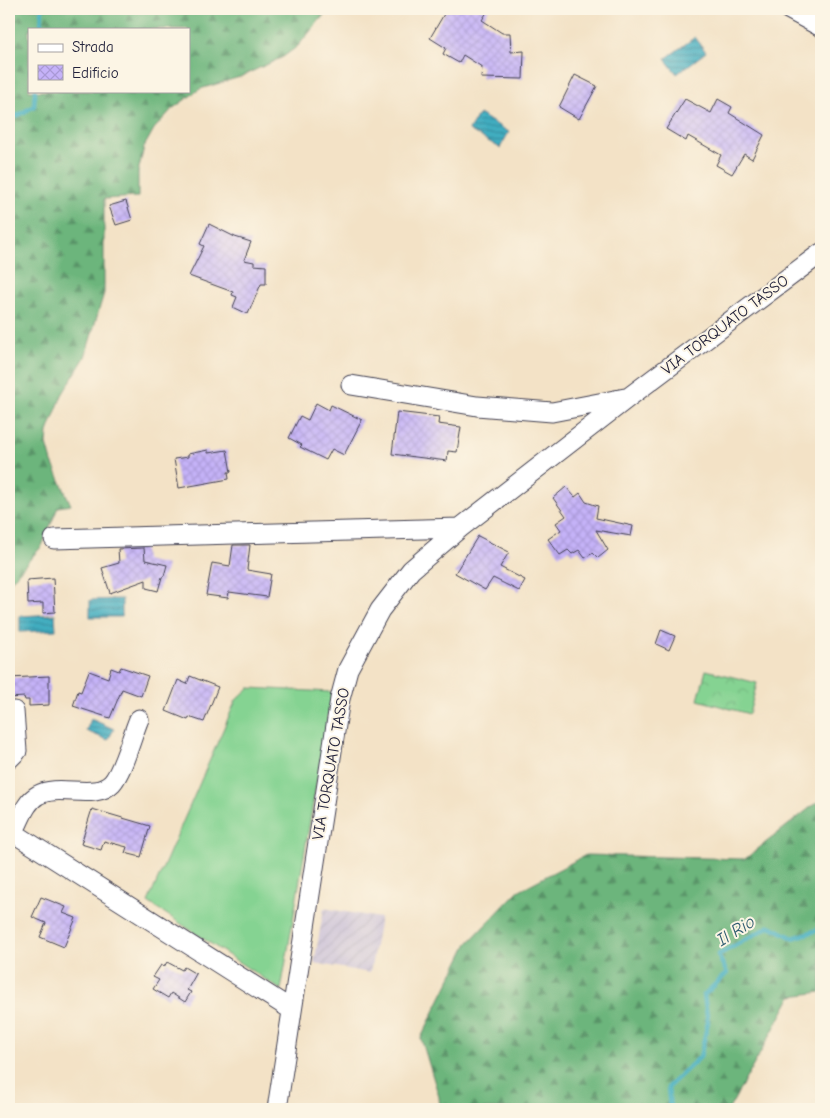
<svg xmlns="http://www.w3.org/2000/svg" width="830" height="1118" viewBox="0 0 830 1118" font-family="'Comic Neue',sans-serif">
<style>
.industrial{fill:url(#industrial-furrows)}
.grass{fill:#85d392;stroke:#547a66}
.forest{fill:url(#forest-firs);stroke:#476c5c;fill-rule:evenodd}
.park{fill:url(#park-crowns);stroke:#547a66}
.water{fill:url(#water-rules);stroke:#32687e}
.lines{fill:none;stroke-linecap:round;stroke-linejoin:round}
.stream{stroke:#41adc0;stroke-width:4.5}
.building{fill:url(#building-cross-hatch)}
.minor-casing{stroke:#413f50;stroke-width:21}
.minor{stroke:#fff;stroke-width:19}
.labels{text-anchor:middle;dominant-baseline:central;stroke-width:4;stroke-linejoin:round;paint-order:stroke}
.street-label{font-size:16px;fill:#22223b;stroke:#fcf5e5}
.water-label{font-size:18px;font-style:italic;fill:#2e5a70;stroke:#fcf5e5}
</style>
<defs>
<pattern id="industrial-furrows" width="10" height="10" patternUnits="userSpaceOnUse" patternTransform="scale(1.25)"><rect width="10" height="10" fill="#c9bfd7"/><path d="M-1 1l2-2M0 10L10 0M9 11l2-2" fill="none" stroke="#aca4b9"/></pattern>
<pattern id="forest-firs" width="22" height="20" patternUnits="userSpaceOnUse" patternTransform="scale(1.25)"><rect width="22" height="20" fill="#6cb57c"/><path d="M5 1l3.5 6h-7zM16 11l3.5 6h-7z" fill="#589367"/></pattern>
<pattern id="park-crowns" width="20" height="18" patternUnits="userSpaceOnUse" patternTransform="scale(1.25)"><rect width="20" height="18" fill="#85d392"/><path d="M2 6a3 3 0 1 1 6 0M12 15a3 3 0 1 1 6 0" fill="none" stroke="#73b57f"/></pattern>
<pattern id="water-rules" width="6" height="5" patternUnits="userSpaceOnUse" patternTransform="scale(1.25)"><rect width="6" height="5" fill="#41adc0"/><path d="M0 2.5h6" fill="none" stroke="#368c9d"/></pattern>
<pattern id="building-cross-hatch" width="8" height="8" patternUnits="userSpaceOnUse" patternTransform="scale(1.25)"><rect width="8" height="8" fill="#c5b2f8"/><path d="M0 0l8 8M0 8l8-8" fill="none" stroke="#a999d6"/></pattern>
</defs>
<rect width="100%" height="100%" fill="#fcf5e5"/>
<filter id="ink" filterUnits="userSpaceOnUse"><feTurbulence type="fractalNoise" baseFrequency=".02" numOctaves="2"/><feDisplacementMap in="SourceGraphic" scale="10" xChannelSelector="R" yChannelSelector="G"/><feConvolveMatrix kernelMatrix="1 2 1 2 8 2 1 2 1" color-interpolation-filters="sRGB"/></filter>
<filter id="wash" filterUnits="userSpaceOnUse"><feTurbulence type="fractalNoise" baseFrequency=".0096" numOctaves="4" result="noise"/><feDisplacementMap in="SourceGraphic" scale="20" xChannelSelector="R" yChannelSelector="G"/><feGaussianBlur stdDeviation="1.12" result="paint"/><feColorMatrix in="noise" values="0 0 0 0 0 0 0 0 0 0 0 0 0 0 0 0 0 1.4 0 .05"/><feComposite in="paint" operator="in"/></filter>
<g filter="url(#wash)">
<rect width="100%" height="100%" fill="#f3e2c6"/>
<path class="industrial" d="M324 908 380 918 370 973 314 963Z"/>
<path class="grass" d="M249 688 332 692 281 990 148 902 236 700Z"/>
<path class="forest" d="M9 9H329L298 46 283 57 240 77 200 89 172 109 154 129 144 147 138 172V197L104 199V293L85 357 62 395 48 432 47 444 52 462 71 505 58 507 42 546 9 583ZM29 29H189V91H29Z
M821 799V992L792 996 729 1109H440L439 1097 421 1038 468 943 518 891 586 855 745 859Z"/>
<path class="park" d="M706 670 757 683 749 714 698 700Z"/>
<path class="water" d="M695 37 706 52 677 74 665 59Z
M479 114 509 132 500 148 469 130Z
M122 599V617H90V600Z
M55 614 56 630 20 632V616Z
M91 719 114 729 108 740 86 731Z"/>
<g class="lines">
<path class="stream" d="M41 29 42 9
M9 115 17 116 34 106 35 91
M670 1109 668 1087 700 1057 708 1022 704 995 727 973 718 955 770 926 793 938 821 929"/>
</g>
<g id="blocks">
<path class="building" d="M447 9H489L482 20 502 33H510L511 52 524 51 523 79 481 78 482 67 463 55 459 63 443 54 446 48 430 38Z
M575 75 597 86 579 119 559 107Z
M685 99 711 113 718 99 732 107 729 113 764 135 752 159 744 154 732 174 716 165 721 155 688 136 686 141 666 129Z
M126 201 132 220 116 225 109 206Z
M209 224 235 237 251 242 244 260 254 262V265L266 266V284H261L248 314 233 307 237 297 232 295 233 292 189 276 204 246 200 244Z
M316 403 329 410 331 405 362 420 344 455 332 449 326 460 300 447 302 445 289 438 300 416 308 420Z
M397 412 439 417 438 424 461 427 457 452 448 451 447 461 392 454Z
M208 450V453L227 450 231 472H228L229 479 179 488 174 459 188 457V454Z
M566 487 575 497 580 493 586 502 598 506 596 518 633 526 631 536 596 530 608 550 598 558 593 553 585 558 579 550 572 554 568 550 560 555 548 539 561 530 556 523 566 516 553 498Z
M478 536 509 552 500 567 525 580 519 591 493 578 485 590 455 573Z
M233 545H250L247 570 271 574 267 597 229 592 228 598 206 595 212 563 230 566Z
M144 548 145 560 167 565 164 576 162 577 158 591 146 588V580L110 593 102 568 119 563 118 549Z
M53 578 55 612 43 613V603L28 604 27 580Z
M661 630 675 636 669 650 656 644Z
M121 667 148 676 141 696 122 689 110 718 73 706 78 691 81 692 89 671 108 678 111 668 119 671Z
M49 676V705L29 706V700H25L24 697 9 698V678Z
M190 676 218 687 204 722 189 717 188 720 166 711 178 680 187 684Z
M92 809 150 826 141 857 125 853 127 847 104 841 101 850 81 844Z
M41 897 66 907 63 913 76 918 64 947 40 937 46 923 32 917Z
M167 962 182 970 184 967 196 974 187 990 191 992 185 1002 171 993 168 998 153 989 159 980 153 977 161 965 164 967Z"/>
</g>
</g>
<g filter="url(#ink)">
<use href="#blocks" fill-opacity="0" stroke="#413f50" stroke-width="1"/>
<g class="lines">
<g class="minor-casing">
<path id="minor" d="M788 9 821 27
M351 385 477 406 552 412 625 398
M54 539 460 528
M9 759 17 751 14 711
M9 830 292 1010
M13 833C20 821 25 802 38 795 59 783 95 801 112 783 123 771 132 735 139 719
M277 1109 340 699 348 669 380 610 411 570 460 528 629 397 821 253"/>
</g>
<use href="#minor" class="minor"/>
</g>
</g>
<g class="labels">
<g class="street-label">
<text transform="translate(725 325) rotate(-37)">VIA TORQUATO TASSO</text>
<text transform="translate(331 764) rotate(-80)">VIA TORQUATO TASSO</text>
</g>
<g class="water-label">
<text transform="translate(736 931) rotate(-32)">Il Rio</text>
</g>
</g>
<rect width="830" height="1118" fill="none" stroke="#fcf5e5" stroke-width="30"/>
<rect x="28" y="28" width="162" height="65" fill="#fcf5e5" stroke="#a5a1a1"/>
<rect x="38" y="44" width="25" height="8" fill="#ffffff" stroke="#a5a1a1"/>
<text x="72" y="52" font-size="15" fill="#22223b">Strada</text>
<rect x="38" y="65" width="25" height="15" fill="url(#building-cross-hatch)" stroke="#a5a1a1"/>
<text x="72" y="78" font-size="15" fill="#22223b">Edificio</text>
</svg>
